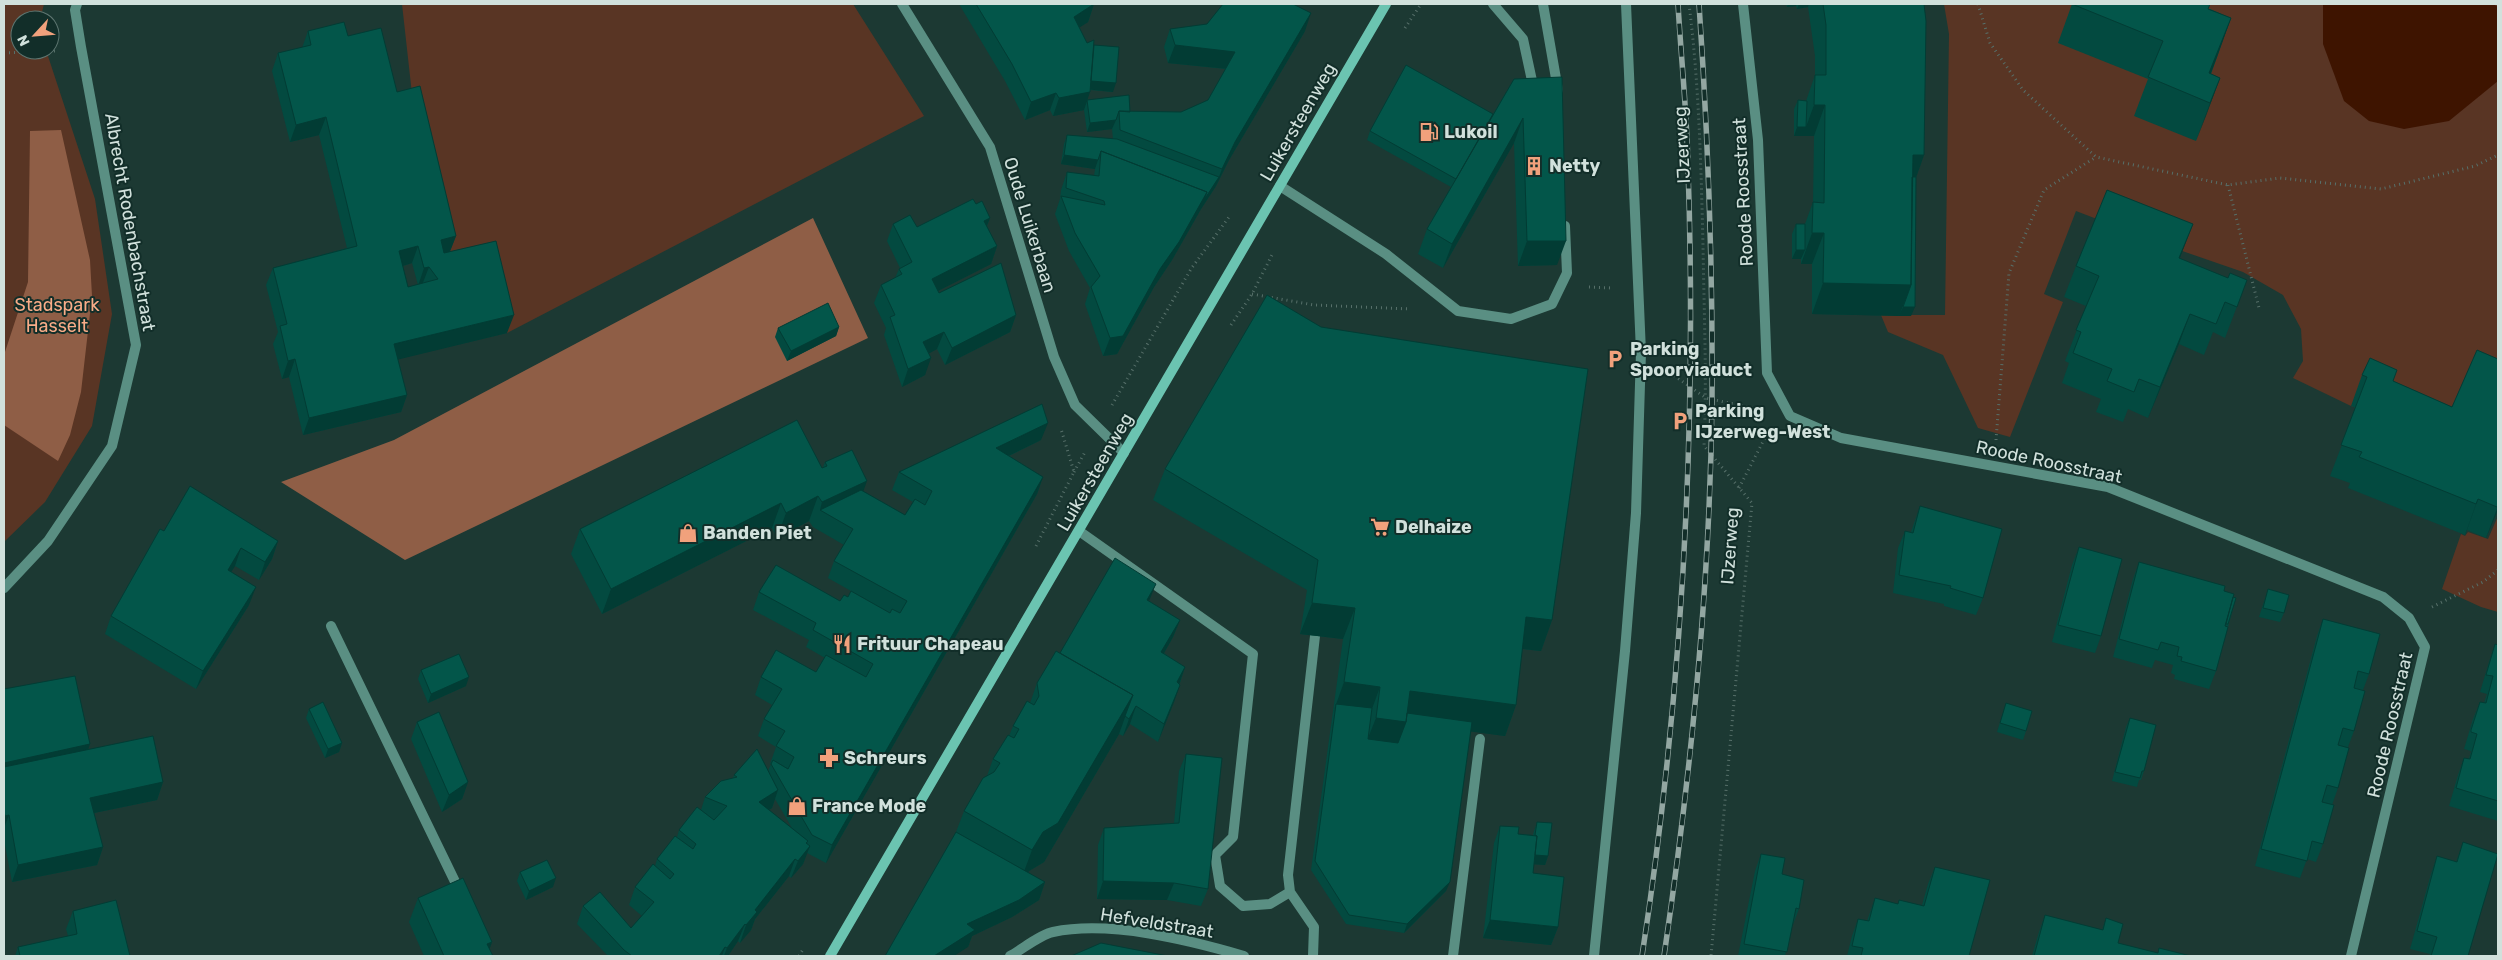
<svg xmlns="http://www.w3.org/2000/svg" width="2502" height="960" viewBox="0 0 2502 960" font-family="Rubik,sans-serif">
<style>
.green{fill:#593524}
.forest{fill:#8f5e46}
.water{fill:#3e1400}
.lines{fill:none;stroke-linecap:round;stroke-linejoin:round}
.path{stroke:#57706a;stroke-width:3;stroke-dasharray:1 4;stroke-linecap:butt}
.service{stroke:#5a8f83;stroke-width:10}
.minor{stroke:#5a8f83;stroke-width:10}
.secondary{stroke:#6bc4b1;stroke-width:10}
.rail-casing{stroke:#93a7a2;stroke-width:5.5}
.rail{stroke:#122e29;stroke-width:4;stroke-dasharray:11;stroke-linecap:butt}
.wall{fill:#034a40;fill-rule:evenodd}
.shaded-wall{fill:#023c34}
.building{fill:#03564a;stroke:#023c34;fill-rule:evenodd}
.labels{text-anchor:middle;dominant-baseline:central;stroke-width:4;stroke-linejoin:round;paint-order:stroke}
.street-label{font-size:18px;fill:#d1e1dc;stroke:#122e29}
.poi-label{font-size:18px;font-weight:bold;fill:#d1e1dc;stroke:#122e29;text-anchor:start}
.park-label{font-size:18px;fill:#f9ac88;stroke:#122e29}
</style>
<rect width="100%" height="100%" fill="#1c3933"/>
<path class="green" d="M4 4H44L40 20H20V50H46L95 199 112 314 92 426 45 502 4 542Z
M402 4H853L924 116 507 333 449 254 413 103Z
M1944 4H2498V395L2440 438 2351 406 2293 378 2303 361 2301 329 2283 295 2243 272 2162 244 2076 211 2044 294 2063 302 2010 437 1978 428 1943 355 1888 332 1881 315H1945L1949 34Z
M2498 516V612L2481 607 2442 589 2461 534 2465 536 2468 532 2488 539Z"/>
<path class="forest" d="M61 130 90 260 92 296 81 392 70 435 58 461 4 425V355L28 282 30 131Z
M813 218 868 338 405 560 281 482 394 440Z"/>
<path class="water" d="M2323 4H2493L2498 7V81L2449 121 2404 129 2369 121 2344 101 2323 44Z"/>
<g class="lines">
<path class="path" d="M1689 4C1699 83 1701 165 1703 245 1704 312 1707 379 1704 446L1752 503 1711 956
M1978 4 1990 43 2023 90 2096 157 2228 185 2280 178 2381 189 2475 166 2498 155
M1405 28 1421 4
M4 53 56 51
M2228 185 2259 308
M1589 287 1612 288
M1252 294 1314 305 1410 309
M1231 325 1252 294 1272 255
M1666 370 1706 398 1757 409
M1112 405 1191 269 1229 217
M1996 440 2009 273 2044 190 2096 157
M1074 472 1085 452
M1739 488 1769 430
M1036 546 1074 472 1061 429
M2432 607 2483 582 2498 570
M799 956 804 948"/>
<path class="service" d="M1493 4 1523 39 1534 90
M1543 4 1558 90
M1280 186 1386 254 1458 311 1511 319 1552 304 1567 273 1565 226
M1079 531 1253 654 1233 837 1215 855 1220 886 1243 906 1270 904 1290 892 1288 875 1315 636
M331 626 461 894
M1290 892 1314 927 1313 956
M1453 956 1480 739"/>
<path class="minor" d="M902 4 990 147 1054 357 1075 405 1124 453
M1743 4 1758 140 1767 373 1790 416 1841 438 2108 487 2383 597 2409 618 2425 647 2351 956
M4 588 48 541 112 446 136 345 81 47 75 10 77 4
M1010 956C1023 949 1039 935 1053 932 1110 920 1189 940 1244 956
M1594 956 1625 651 1636 513 1641 352 1626 4"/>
<path class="secondary" d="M830 956 1386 4"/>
<g class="rail-casing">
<path id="rail" d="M1642 956C1682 696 1697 430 1688 167 1687 112 1681 58 1678 4
M1664 956C1691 773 1710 587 1712 402 1713 269 1708 136 1699 4"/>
</g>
<use href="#rail" class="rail"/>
</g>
<path class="wall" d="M959 4H1094L1088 22 1079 27 1087 43 1094 45 1113 92 1090 90 1087 100 1130 112H1181L1208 100 1226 69 1168 63 1164 47 1170 29 1305 31 1229 160 1216 186 1201 209 1172 260 1154 287 1117 354 1103 356 1085 304 1090 288 1069 251 1055 214 1060 199 1061 190 1067 172 1094 176 1095 169 1061 164 1064 144 1067 135 1113 139 1112 129 1087 132 1084 110 1053 116 1050 110 1025 120 1005 81Z
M1786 4H1924V155L1916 177 1911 316 1812 314V264H1801V259H1792V234L1796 224H1805L1813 202 1814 136H1794V109L1798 100 1806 101 1815 75V56L1808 7 1797 9 1796 6 1787 7Z
M2072 4 2210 9 2231 18 2211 74 2220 78 2196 141 2134 116 2148 79 2058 43Z
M308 31 348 36 397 92 456 236 450 251 507 333 398 359 407 395 401 412 303 435 289 377 282 379 273 344 278 332 266 285 273 268 347 248 319 135 290 142 272 71 278 53 302 48ZM412 263 418 285 408 287 403 266Z
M1514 79 1557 265 1518 266 1514 143 1443 268 1418 254 1427 229 1451 187 1367 140 1370 131 1493 114Z
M976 204 990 218 987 226 997 246 991 264 938 291 939 293 1016 315 1010 332 945 365 937 349 929 353 925 375 902 387 884 335 886 328 874 303 881 285 895 278 899 269 900 268 887 241 893 224 917 227Z
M2180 259 2228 278 2247 280 2225 338 2213 332 2204 355 2179 344 2148 418 2128 409 2123 422 2096 412 2101 399 2062 383 2069 363 2065 361 2086 306 2064 297 2076 266Z
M839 327 836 336 787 361 775 337 778 328Z
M2498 359V510L2486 538 2467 530 2465 535 2348 488 2350 483 2330 476 2356 408 2351 406 2362 375 2393 381 2452 407Z
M1041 440 1009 456 1043 477 1037 494 826 863 807 853 803 864 791 878 789 876 755 919 751 930 740 943 738 941 728 956H608L577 924 583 906 631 928 642 916 629 905 635 887 655 866 657 859 677 837 679 830 701 810 705 797 733 778 734 775 768 771 771 764H770L776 747 758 736 764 719 772 705 755 695 761 677 816 672 825 658 806 647 809 640 753 610 759 592 840 601 848 597 851 591 828 578 834 561 844 545 813 527 809 521 777 538 772 528 602 614 571 554 580 529 822 468 823 467 825 462 863 491 905 515 913 502 892 490 899 472ZM775 799 792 828 769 810 772 808Z
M1165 469 1552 620 1541 651 1522 649 1516 705 1505 736 1470 731 1446 891 1404 933 1346 924 1311 870 1343 639 1300 634 1307 590 1153 500Z
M1920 506 1983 598 1976 615 1944 606V604L1893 593 1898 548 1905 531 1911 532Z
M164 531 278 541 272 559 259 580 235 566 231 572 249 605 196 689 105 634 111 616Z
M2079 547 2101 636 2095 653 2052 642 2072 565Z
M2139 562 2224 591 2233 597 2236 598 2216 671 2209 689 2174 679 2175 675 2171 673 2173 665 2155 660 2152 668 2113 657 2133 579Z
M2268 589 2284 613 2280 622 2259 617Z
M1149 601 1180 620 1173 637 1164 653 1185 667 1174 702 1158 742 1130 724 1123 736 1119 734 1044 862 1029 871 1028 873 1045 882 1039 900 1012 917 972 936 968 947 956 832 964 811 987 776 993 759 1009 736 1013 726 1030 703 1037 683 1060 653Z
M2323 619 2369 674 2363 690 2354 731 2348 747 2338 788 2332 805 2323 844 2316 862 2307 859 2300 878 2255 866 2317 636Z
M2495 644 2498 645V821L2449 806 2458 775 2464 758 2469 759 2471 751 2464 749 2473 719 2480 702 2484 703 2487 694 2480 692 2489 662Z
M421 670 466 686 428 703 418 679Z
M4 689 88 749 163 782 157 800 94 813 103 847 97 865 12 882 4 840Z
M2006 703 2026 731 2023 740 1997 732Z
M309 709 342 743 339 752 325 758 306 718Z
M2130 718 2144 771 2141 780H2139L2137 787 2112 781 2126 727Z
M417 722 468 782 462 799 442 812 411 739Z
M1186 754 1208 889 1201 906 1167 900 1097 899 1098 845 1104 828 1174 823 1179 771Z
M1537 822 1548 856 1545 865 1534 864 1533 873 1558 927 1551 945 1483 938 1494 843 1500 826 1518 834 1533 835 1534 831Z
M2463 842 2468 956H2430V954L2410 949 2431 874 2437 856 2456 862Z
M1761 854 1782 874 1799 909 1792 927 1785 956H1738L1755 871Z
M1935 867 1969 956H1847L1852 936 1858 919 1867 921 1875 898 1898 904 1922 905 1928 884Z
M520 872 553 887 526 900 517 881Z
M418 898 492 942 489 949 493 956H424L409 922Z
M73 911 130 956H15L18 947 68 936 66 929Z
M2045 915 2102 930 2106 918 2118 943 2158 953 2159 948 2191 956H2032L2039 932Z"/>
<path class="shaded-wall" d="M1094 4 1088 22 1068 35 1074 17Z
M1788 4H1797L1796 6 1787 7Z
M1799 4H1809L1808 7 1797 9Z
M1311 13 1305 31 1229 160 1216 186 1201 209 1172 260 1154 287 1117 354 1103 356 1110 338 1160 269 1207 192 1219 177 1222 169 1235 142Z
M2231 18 2217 57 2201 99 2209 73Z
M1175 45 1235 52 1229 69 1168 63Z
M2220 78 2206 116 2196 141 2210 103Z
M1088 80 1116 83 1113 92 1085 89Z
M1090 92 1084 110 1053 116 1059 98Z
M1056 93 1050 110 1025 120 1031 102Z
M1814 105H1825L1814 136H1794L1797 127H1806Z
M326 117 319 135 290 142 296 125Z
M1523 118 1514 143 1443 268 1452 244Z
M1116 120 1112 129 1087 132 1090 123Z
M1064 155 1098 160 1095 169 1061 164Z
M1913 155H1924L1913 186H1905Z
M990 218 983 235 984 221Z
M2193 224 2181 255 2168 289 2179 258Z
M1812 233H1824L1812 264H1801Z
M456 236 449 254 435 258 441 240Z
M1527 241H1566L1557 265 1518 266Z
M418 246 412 263 393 269 399 251Z
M997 246 991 264 926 297 932 279Z
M1796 250H1805L1801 259H1792Z
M429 267 422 285 418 286 424 268Z
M1823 283 1911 285 1899 316 1812 314Z
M1903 307H1915L1911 316H1899Z
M2190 314 2179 344 2148 418 2160 387Z
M514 315 507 333 388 362 394 344Z
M1016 315 1010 332 945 365 952 348Z
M839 327 836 336 787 361 791 351Z
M944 332 937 349 917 360 923 342Z
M931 358 925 375 902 387 908 369Z
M295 359 289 377 282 379 288 361Z
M407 395 401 412 303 435 309 418Z
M1048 423 1041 440 990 465 996 448Z
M1043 477 1037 494 826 863 832 845Z
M867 481 858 506 820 510 822 502Z
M818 496 809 521 777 538 786 513Z
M2478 499 2467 530 2465 535 2476 504Z
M781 503 772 528 602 614 611 589Z
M2498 506V510L2486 538Z
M278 541 272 559 259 580 265 562Z
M241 548 235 566 221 588 228 570Z
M1156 584 1149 601 1147 600Z
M256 587 249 605 196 689 203 671Z
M1312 603 1355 608 1343 639 1300 634Z
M1526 617 1552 620 1541 651 1515 648Z
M1180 620 1173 637 1155 669 1161 652Z
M1185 667 1179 685 1177 682Z
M469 677 466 686 428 703 431 694Z
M1344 682 1380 687 1369 717 1336 704 1333 713Z
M1180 685 1174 702 1158 742 1164 724Z
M1410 691 1516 705 1505 736 1406 723 1395 752 1364 748 1376 718Z
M1133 695 1119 734 1044 862 1029 871 1018 888 1032 850 1043 832Z
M1136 706 1130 724 1123 736 1129 719Z
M342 743 339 752 325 758 328 749Z
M90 744 84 762 4 779V763Z
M163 782 157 800 84 815 90 798Z
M468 782 462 799 442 812 449 795Z
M778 790 772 808 753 819 759 802Z
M9 815 4 828V818L5 816Z
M808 841 803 854 810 846 803 864 791 878 798 861Z
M103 847 97 865 12 882 18 865Z
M1533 855 1548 856 1545 865 1530 864Z
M795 859 789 876 755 919 751 930 740 943 746 925 755 910Z
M556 878 553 887 526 900 529 891Z
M1103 881 1174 883 1167 900 1097 899Z
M1045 882 1039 900 1012 917 972 936 968 947 954 956H934L967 924Z
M1450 882 1446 891 1404 933 1407 924Z
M1490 920 1558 927 1551 945 1483 938Z
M745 924 738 941 728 956H724L727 948Z
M492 942 487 956V944Z
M725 947 722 956H719Z"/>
<path class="building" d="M976 4H1094L1074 17 1087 43 1094 40 1090 92 1059 98 1056 93 1031 102 1012 64Z
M1223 4H1293L1311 13 1235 142 1222 169 1120 130 1119 111 1181 112 1208 100 1235 52 1175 45 1170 29 1207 24Z
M1823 4H1924L1926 21 1924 155H1913L1911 285 1823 283 1824 233H1812L1813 202 1824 203 1825 105H1814L1815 75H1826V25Z
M2072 4H2210L2208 9 2231 18 2209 73 2220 78 2210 103 2148 77 2163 41Z
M344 22 348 36 381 28 397 92 420 86 456 236 441 240 444 253 496 241 514 315 394 344 407 395 309 418 295 359 288 361 280 326 287 324 273 268 357 246 326 117 296 125 278 53 311 45 308 31ZM418 246 424 268 429 267 438 279 408 287 399 251Z
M1094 45 1119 47 1116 83 1091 81Z
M1406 65 1493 114 1456 179 1370 131Z
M1562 77 1566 241H1527L1523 118 1452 244 1427 229 1514 79Z
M1129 95 1130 112 1119 111 1116 120 1090 123 1087 100Z
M1798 100 1807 101 1806 127H1797Z
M1067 135 1117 139 1219 177 1204 200 1207 192 1101 151 1098 160 1064 155Z
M1101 151 1207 192 1179 242 1160 269 1123 336 1110 338 1091 287 1100 276 1075 233 1061 196 1105 205 1104 201 1066 188 1067 172 1099 176Z
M1912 177H1916L1915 307H1903L1911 285Z
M2107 190 2193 224 2179 258 2228 278 2230 273 2247 280 2237 307 2225 302 2216 324 2190 314 2160 387 2139 379 2134 392 2107 381 2112 369 2073 353 2081 332 2076 330 2099 276 2076 266Z
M973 199 976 204 982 201 990 218 984 221 997 246 932 279 939 293 1001 263 1016 315 952 348 944 332 923 342 931 358 908 369 890 317 895 315 881 285 902 274 899 269 912 262 893 224 910 215 917 227Z
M1796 224H1805V250H1796Z
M1267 295 1321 327 1588 369 1552 620 1526 617 1516 705 1410 691 1406 722 1376 718 1380 687 1344 682 1355 608 1312 603 1318 560 1165 469Z
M828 303 839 327 791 351 778 328Z
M2477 350 2498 359V506L2497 507 2478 499 2476 504 2359 457 2362 452 2341 445 2367 377 2362 375 2370 358 2397 370 2393 381 2452 407Z
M1042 404 1048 423 996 448 1043 477 832 845 812 835 771 764 773 760 788 769 794 757 776 746 785 731 764 719 782 689 761 677 776 650 816 672 826 655 866 677 873 664 813 630 816 623 759 592 776 565 840 601 844 595 848 597 851 591 890 613 892 609 900 613 907 601 834 561 853 529 820 510 861 490 905 515 915 499 925 505 932 491 899 472Z
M797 420 822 468 827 466 825 462 852 450 867 481 822 502 818 496 786 513 781 503 611 589 580 529Z
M190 486 278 541 265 562 241 548 228 570 256 587 203 671 111 616 160 529 164 531Z
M1920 506 2002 529 1983 598 1950 588 1951 586 1899 575 1905 531 1913 533Z
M2079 547 2122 559 2101 636 2058 625Z
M1115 558 1156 584 1147 600 1180 620 1161 652 1185 667 1177 682 1180 685 1164 724 1136 706 1129 719 1125 716 1133 695 1060 653Z
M2139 562 2225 586 2224 591 2234 594 2225 626 2228 627 2216 671 2181 661 2182 657 2177 656 2179 647 2161 642 2158 650 2119 639Z
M2268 589 2289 595 2284 613 2263 608Z
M2233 597 2236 598 2228 624H2226Z
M2323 619 2380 634 2369 674 2358 671 2354 688 2365 691 2354 731 2343 728 2338 745 2349 748 2338 788 2327 785 2322 802 2334 805 2323 844 2312 841 2307 861 2261 849Z
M2495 644 2498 645V801L2456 788 2464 758 2470 759 2477 734 2471 732V730L2480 702 2486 703 2493 676 2486 675Z
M1056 651 1133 695 1058 823 1043 832 1032 850 964 811 983 778 994 772 1000 763 993 759 1008 735 1014 738 1019 729 1013 726 1027 701 1034 705 1039 696 1037 683Z
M459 654 469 677 431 694 421 670Z
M75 676 90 744 4 763V689Z
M323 702 342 743 328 749 309 709Z
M2006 703 2032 711 2026 731 2000 723Z
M1336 704 1372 708 1368 739 1398 743 1406 722 1407 713 1472 722 1450 882 1407 924 1349 915 1315 861Z
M439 712 468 782 449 795 417 722Z
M2130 718 2156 725 2144 771H2142L2140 778 2115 772Z
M153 736 163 782 90 798 103 847 18 865 9 815 5 816 4 811V767Z
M757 749 778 790 759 802 808 841 806 843 810 846 798 861 795 859 755 910 757 912 746 925 745 924 727 948 725 947 719 956H632L624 950 583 906 600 892 631 928 654 902 635 887 653 864 670 879 674 874 657 859 675 836 693 849 696 844 679 830 697 807 714 820 727 806 705 797 721 781 737 777 734 775Z
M1186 754 1222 758 1208 889 1174 883 1103 881 1104 828 1179 823Z
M1537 822 1552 823 1548 856 1535 855 1537 836 1535 835Z
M1500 826 1519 827 1518 834 1537 836 1533 873 1564 877 1558 927 1490 920Z
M956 832 1045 882 1019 900 967 924 975 930 934 956H885Z
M2463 842 2498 854 2468 956H2431L2437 937 2417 931 2437 856 2457 862Z
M1761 854 1785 858 1782 874 1804 880 1799 909 1796 908 1787 952 1744 944Z
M547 860 556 878 529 891 520 872Z
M1935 867 1990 880 1969 956H1861L1863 948 1852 946 1858 919 1869 921 1875 898 1898 904 1899 900 1924 906Z
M463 878 492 942 487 944 493 956H444L418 898Z
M116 900 130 956H20L18 947 77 934 73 911Z
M2045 915 2103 930 2106 918 2123 924 2118 943 2158 953 2159 948 2191 956H2034Z
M1101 943 1168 956H1071Z"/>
<defs>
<g id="fuel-bare" transform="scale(1.5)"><path d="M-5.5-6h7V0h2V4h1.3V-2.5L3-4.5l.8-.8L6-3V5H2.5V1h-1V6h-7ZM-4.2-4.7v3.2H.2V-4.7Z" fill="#f1a17c" stroke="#122e29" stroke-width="2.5" paint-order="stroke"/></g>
<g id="building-bare" transform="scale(1.5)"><path d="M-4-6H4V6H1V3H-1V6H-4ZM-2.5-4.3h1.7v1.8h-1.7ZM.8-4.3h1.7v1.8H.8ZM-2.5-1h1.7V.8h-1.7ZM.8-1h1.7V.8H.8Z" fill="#f1a17c" stroke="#122e29" stroke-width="2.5" paint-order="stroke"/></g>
<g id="parking-bare" transform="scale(1.5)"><path d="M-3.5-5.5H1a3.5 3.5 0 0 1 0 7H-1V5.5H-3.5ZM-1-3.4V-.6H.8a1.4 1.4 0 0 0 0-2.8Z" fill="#f1a17c" stroke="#122e29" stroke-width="2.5" paint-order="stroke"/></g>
<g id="supermarket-bare" transform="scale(1.5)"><path d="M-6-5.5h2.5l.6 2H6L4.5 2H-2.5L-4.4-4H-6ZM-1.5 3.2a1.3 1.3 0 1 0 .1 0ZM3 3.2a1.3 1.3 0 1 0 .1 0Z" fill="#f1a17c" stroke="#122e29" stroke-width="2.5" paint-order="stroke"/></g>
<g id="shop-bare" transform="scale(1.5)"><path d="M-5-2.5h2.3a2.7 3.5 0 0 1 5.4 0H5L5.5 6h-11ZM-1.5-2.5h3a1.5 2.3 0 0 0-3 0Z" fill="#f1a17c" stroke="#122e29" stroke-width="2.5" paint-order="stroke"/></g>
<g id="restaurant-bare" transform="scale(1.5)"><path d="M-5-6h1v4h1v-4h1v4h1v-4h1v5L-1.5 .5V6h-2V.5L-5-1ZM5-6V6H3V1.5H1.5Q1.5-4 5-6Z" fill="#f1a17c" stroke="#122e29" stroke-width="2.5" paint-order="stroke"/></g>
<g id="pharmacy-bare" transform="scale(1.5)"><path d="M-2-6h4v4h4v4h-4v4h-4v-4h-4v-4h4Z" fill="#f1a17c" stroke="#122e29" stroke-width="2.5" paint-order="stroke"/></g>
</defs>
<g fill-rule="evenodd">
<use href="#fuel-bare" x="1429" y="132"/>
<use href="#building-bare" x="1534" y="166"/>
<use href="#parking-bare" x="1615" y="359"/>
<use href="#parking-bare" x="1680" y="421"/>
<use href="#supermarket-bare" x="1380" y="527"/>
<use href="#shop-bare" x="688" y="533"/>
<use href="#restaurant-bare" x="842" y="644"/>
<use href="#pharmacy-bare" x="829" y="758"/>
<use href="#shop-bare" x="797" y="806"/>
</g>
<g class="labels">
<g class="street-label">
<text transform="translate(1298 122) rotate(-60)">Luikersteenweg</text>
<text transform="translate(1682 145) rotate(-93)">IJzerweg</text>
<text transform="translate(1743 192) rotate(-93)">Roode Roosstraat</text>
<text transform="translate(130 222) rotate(80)">Albrecht Rodenbachstraat</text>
<text transform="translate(1030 225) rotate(73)">Oude Luikerbaan</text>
<text transform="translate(2049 462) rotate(12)">Roode Roosstraat</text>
<text transform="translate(1095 472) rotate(-60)">Luikersteenweg</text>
<text transform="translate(1730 546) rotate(-86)">IJzerweg</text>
<text transform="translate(2390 725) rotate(-77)">Roode Roosstraat</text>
<text transform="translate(1157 923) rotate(9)">Hefveldstraat</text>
</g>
<g class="poi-label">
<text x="1444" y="132">Lukoil</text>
<text x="1549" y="166">Netty</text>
<text x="1630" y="349">Parking<tspan x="1630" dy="21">Spoorviaduct</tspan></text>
<text x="1695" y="411">Parking<tspan x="1695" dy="21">IJzerweg-West</tspan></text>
<text x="1395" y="527">Delhaize</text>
<text x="703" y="533">Banden Piet</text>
<text x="857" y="644">Frituur Chapeau</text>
<text x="844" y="758">Schreurs</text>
<text x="812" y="806">France Mode</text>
</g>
<g class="park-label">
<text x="57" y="305">Stadspark<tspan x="57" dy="21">Hasselt</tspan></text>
</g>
</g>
<rect width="2502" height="960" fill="none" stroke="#d1e1dc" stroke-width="10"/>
<g transform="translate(35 35) rotate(244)"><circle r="24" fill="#122e29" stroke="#5e7671"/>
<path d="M0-4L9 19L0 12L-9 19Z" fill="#f1a17c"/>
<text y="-8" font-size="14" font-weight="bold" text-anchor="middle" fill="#d1e1dc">N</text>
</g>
</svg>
